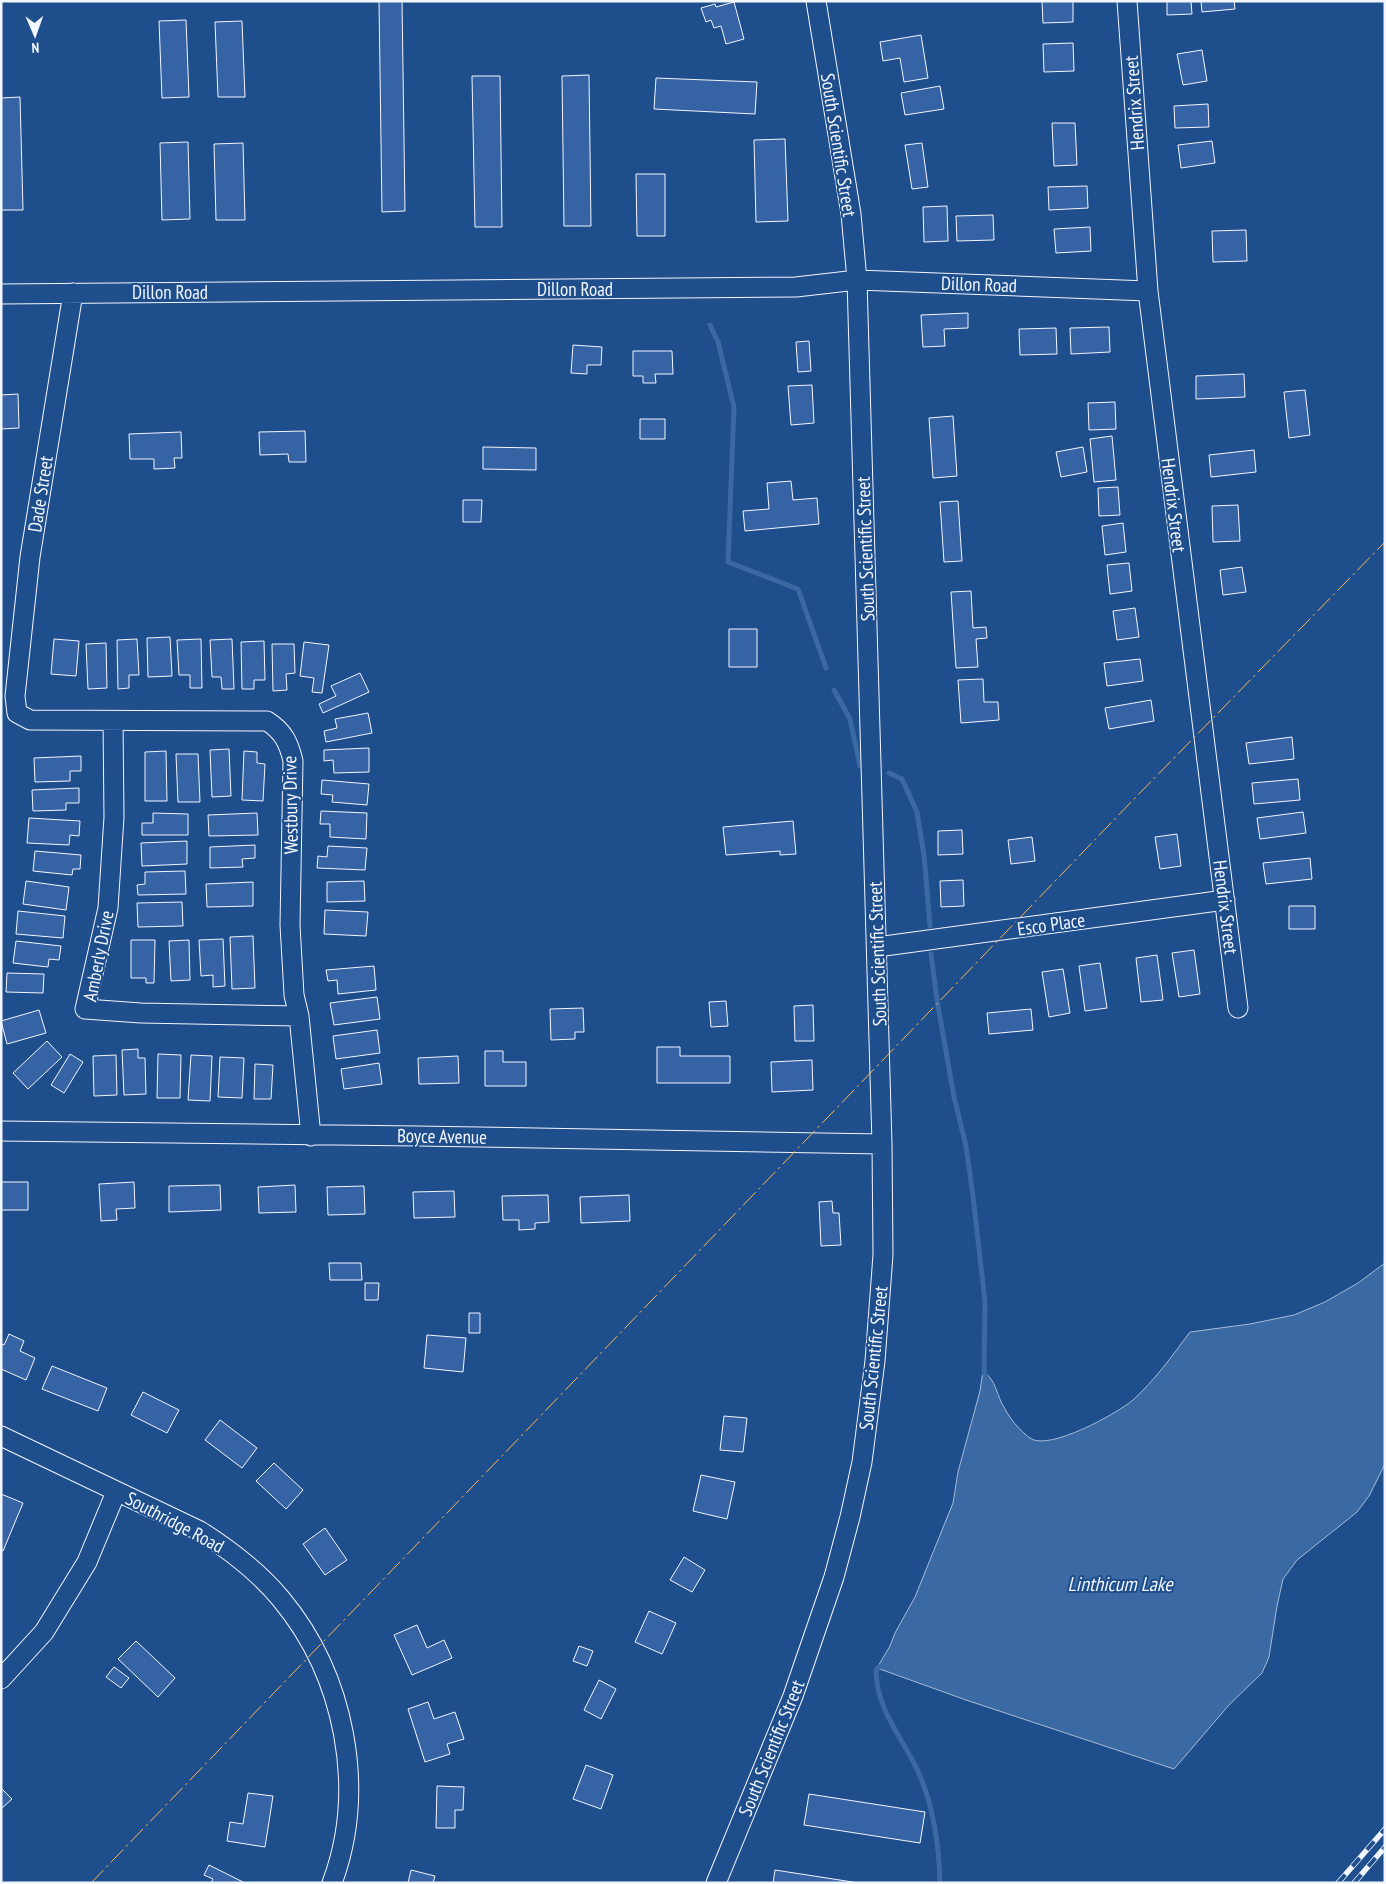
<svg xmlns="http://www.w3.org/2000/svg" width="1386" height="1884" viewBox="0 0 1386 1884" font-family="'PT Sans Narrow',sans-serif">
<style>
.water{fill:#3b69a3;stroke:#a8bbd7}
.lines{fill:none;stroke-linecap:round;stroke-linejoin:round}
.stream{stroke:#3b69a3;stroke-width:5}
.building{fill:#3563a3;stroke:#f2f6ff}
.minor-casing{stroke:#f2f6ff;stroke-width:21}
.minor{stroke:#1f4e8c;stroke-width:19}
.rail-casing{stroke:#f2f6ff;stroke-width:5.5}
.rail{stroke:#1f4e8c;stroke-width:4;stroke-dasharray:11;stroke-linecap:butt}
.power{stroke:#ffb74d;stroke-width:1;stroke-dasharray:18 4 2.5 4;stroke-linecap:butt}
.labels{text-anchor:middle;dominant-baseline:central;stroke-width:4;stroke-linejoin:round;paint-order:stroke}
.street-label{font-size:19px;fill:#f2f6ff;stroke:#1f4e8c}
.water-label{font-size:20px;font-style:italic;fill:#f2f6ff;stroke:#1f4e8c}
</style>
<rect width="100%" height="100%" fill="#1f4e8c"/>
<path class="water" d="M1385 1263V1464L1369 1496 1357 1512 1297 1560 1283 1579 1277 1606 1269 1657 1262 1673 1229 1705 1174 1769 966 1700 877 1668 890 1646 895 1633 915 1597 953 1503 958 1472 980 1391 983 1371C997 1381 996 1395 1005 1409 1011 1420 1020 1431 1030 1438 1048 1452 1118 1413 1133 1400 1155 1380 1172 1356 1190 1332L1250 1324 1294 1315 1325 1302 1358 1283Z"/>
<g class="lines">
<path class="stream" d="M710 325 718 342 734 407 728 562 798 589 826 668
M834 690 850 719 860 766
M889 773 902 779 917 812 924 855 930 926
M931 954 937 1000 954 1097 966 1146 973 1196 985 1302 984 1372 986 1377
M882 1666 877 1668 876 1671C877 1708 898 1732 914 1763 932 1798 939 1843 940 1883"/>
</g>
<path class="building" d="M379 1H402L405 211 382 212Z
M1042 1H1073V22L1043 23Z
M1167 1H1191L1192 14 1167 15Z
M1201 1H1234L1235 9 1202 12Z
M734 2 744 39 726 44 721 26 714 28 711 20 706 22 701 8 715 4 716 7Z
M186 20 189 97 162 98 159 21Z
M242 21 245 97H218L215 22Z
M921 35 928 78 904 82 900 58 883 61 880 42Z
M1073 43 1074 71 1044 72 1043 44Z
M1202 50 1207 81 1183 85 1177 54Z
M589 75 591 226H564L562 76Z
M472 76H500L502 227H475Z
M656 78 757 82 755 114 654 109Z
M940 86 944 109 905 115 901 93Z
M20 97 23 210H1V98Z
M1208 104 1209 127 1175 128 1174 106Z
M1052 123H1075L1077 165 1054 166Z
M785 139 788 221 756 222 754 140Z
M1212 141 1215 163 1181 168 1178 145Z
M188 142 190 219 162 220 160 143Z
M243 143 245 220H216L214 144Z
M922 143 928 187 912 189 905 145Z
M636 174H665V236H637Z
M1087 186 1088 208 1049 210 1048 187Z
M947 206 948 241 924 242 923 207Z
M993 215 994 240 957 241 956 216Z
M1090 227 1091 251 1056 253 1054 229Z
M1246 230 1247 261 1213 262 1212 231Z
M968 313V328L944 329 945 346 923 347 921 315Z
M1109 327 1110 352 1071 354 1070 328Z
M1056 328 1057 354 1020 355 1019 329Z
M809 341 811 371 798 372 796 342Z
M573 345 602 347 601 365H587V374L571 373Z
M633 351H672L673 374H655L656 383H643V376H633Z
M1244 374 1245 397 1196 399V376Z
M812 385 814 423 791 425 788 386Z
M1305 390 1310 435 1289 438 1284 392Z
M18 394 19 428 1 429V395Z
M1115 402 1116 429 1089 430 1088 403Z
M953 416 957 476 933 478 929 418Z
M640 419H665V439H640Z
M305 431 306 462H289L288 454 260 455 259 432Z
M181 432 182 458H174L175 468 154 469V459H130L129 434Z
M1112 436 1116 480 1094 482 1090 439Z
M483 447 536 448V470L483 469Z
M1083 447 1087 472 1061 477 1056 452Z
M1254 450 1256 472 1211 477 1209 455Z
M791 481 793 500 817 498 819 524 745 531 743 511 769 509 767 483Z
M1118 487 1120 515 1099 516 1098 488Z
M463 500H482L481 522H463Z
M958 501 962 561 944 562 940 502Z
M1238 505 1240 541 1213 542 1212 506Z
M1123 523 1126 552 1105 555 1102 526Z
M1129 563 1132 591 1110 594 1107 565Z
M1242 567 1246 592 1223 595 1220 570Z
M971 591 973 628 986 627 987 638 976 639 978 667 956 668 951 592Z
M1135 608 1139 637 1117 640 1113 611Z
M729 629H757V667H729Z
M170 637 172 676 148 677 147 638Z
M54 639 79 641 76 676 51 674Z
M137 639 139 675H129V688L118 689 117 640Z
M201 639 202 688H190V675H179L177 640Z
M232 639 234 689H222L221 677H212L210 640Z
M264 641 265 680H254V689H242L241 642Z
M304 642 329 645 322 693 312 692 314 678 300 676Z
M106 643 107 688 88 689 86 644Z
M272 644H294L295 673 286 674 287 690 273 691Z
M1140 659 1143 681 1107 686 1104 663Z
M360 673 369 692 323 713 319 704 336 696 331 686Z
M983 679 984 702H998L999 720 961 723 958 680Z
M1151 700 1154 721 1109 729 1105 708Z
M368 713 372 733 326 742 324 731 337 728 335 719Z
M1292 737 1294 759 1249 764 1246 743Z
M369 748V772L334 773 333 760 324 761V750Z
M229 749 231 796 212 797 210 750Z
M166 751 167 801H145V752Z
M244 751 257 752V763L265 764 263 801 242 800Z
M176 754H198L200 802H178Z
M81 756V771H70V781L35 782 34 758Z
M1298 779 1300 800 1254 804 1252 783Z
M322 780 369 784 367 805 332 802 333 795 321 794Z
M79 788V803H66V810L33 811 32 790Z
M321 811 367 813 366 839 330 837V824H320Z
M1303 812 1306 833 1260 839 1257 818Z
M153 813 188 814V835H142V823H153Z
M257 813 258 835 209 836 208 815Z
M29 818 80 821 79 836 70 835 69 845 27 843Z
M793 821 796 854 780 855V851L726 855 723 827Z
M962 830 963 854 938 855V831Z
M1177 834 1181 866 1160 869 1155 837Z
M1032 837 1035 861 1011 864 1008 840Z
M187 841V864L142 866 141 843Z
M255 845V858L242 859 243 867 210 868V847Z
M328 846 367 848 365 870 317 868 318 856 327 857Z
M35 851 81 855 80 869H73L72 875 33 871Z
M1310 858 1312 879 1266 884 1263 863Z
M185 871 186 894 138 895 137 885 145 884V872Z
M963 880 964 906 941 907 940 881Z
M26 881 69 887 66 910 23 904Z
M364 881 365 901 327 902V882Z
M253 882V906L207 907 206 884Z
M182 902 183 926 138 927 137 903Z
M1289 906H1315V929H1289Z
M325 910 368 912 366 936 324 934Z
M18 911 65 916 63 938 16 934Z
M253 936 255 988 232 989 230 937Z
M223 939 225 986 213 987V975L201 976 199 940Z
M131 940H155L154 983H146V978H131Z
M189 940 190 980 171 981 169 941Z
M16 941 61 946 59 960 49 959 48 967 13 963Z
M1194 950 1200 994 1179 997 1172 953Z
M1157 955 1163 1000 1141 1002 1136 958Z
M1100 963 1107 1008 1085 1011 1079 966Z
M374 966 376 990 338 994 337 980 328 981 326 970Z
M1063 969 1070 1013 1049 1017 1042 972Z
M7 973 44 974 43 993 6 992Z
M377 997 380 1019 334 1025 330 1003Z
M726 1001 728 1026 711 1027 709 1002Z
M813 1005 814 1041H795L794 1006Z
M583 1008 584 1032H575V1039L551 1040 550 1009Z
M1031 1009 1033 1030 989 1034 987 1013Z
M39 1010 46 1033 7 1044 1 1021Z
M377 1030 380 1053 336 1059 333 1036Z
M47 1041 62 1057 28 1089 13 1073Z
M657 1047H680V1056H730V1083H657Z
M138 1049V1058H145L146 1094 124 1095 122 1050Z
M485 1051H503V1062H526V1086H485Z
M70 1054 83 1062 64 1093 51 1085Z
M158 1054 181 1055 180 1098H157Z
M116 1055 117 1095 94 1096 93 1056Z
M191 1055 212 1056 210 1101 188 1100Z
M458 1056 459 1083 419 1084 418 1058Z
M220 1057 244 1058 242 1098 218 1097Z
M812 1060 813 1090 772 1092 771 1062Z
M379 1063 382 1084 344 1089 341 1069Z
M255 1064 273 1065 271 1099H254Z
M1 1182H28V1210H1Z
M134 1182 135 1208 116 1209 117 1220 101 1221 99 1184Z
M220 1185 221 1210 169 1212V1186Z
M295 1185 296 1212 259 1213 258 1187Z
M364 1186 365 1214 328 1215 327 1187Z
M454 1191 455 1217 414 1218 413 1192Z
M548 1195 549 1222 535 1223V1229L519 1230V1220H503L502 1196Z
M629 1195 630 1221 581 1223 580 1197Z
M832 1201 833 1213H839L841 1245 821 1246 819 1202Z
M329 1263H361L362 1280H330Z
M365 1283H379L378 1300H365Z
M469 1313H480V1333H469Z
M9 1334 24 1341 20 1351 35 1358 26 1380 1 1369V1344L4 1345Z
M427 1335 466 1338 463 1372 424 1368Z
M52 1366 107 1388 98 1411 42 1389Z
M143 1392 179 1410 167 1433 131 1415Z
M724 1416 747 1418 743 1452 720 1450Z
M220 1420 257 1448 242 1468 205 1440Z
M274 1463 303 1490 286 1509 256 1481Z
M701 1475 735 1482 727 1519 693 1511Z
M1 1494 23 1503 3 1551 1 1550Z
M325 1528 347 1560 325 1575 303 1544Z
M684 1557 705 1570 692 1592 670 1580Z
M649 1611 676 1623 662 1654 635 1642Z
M417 1625 427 1648 444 1640 452 1658 412 1675 394 1635Z
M136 1641 175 1678 158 1697 118 1659Z
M579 1646 593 1651 587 1666 573 1661Z
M114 1667 129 1678 121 1688 106 1677Z
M599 1680 616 1689 601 1719 584 1710Z
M428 1702 434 1719 455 1712 464 1739 447 1744 450 1754 425 1762 408 1709Z
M586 1765 613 1775 601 1809 573 1799Z
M437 1786 464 1787 463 1810H455V1828H436Z
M1 1788 12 1799 1 1809Z
M248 1793 273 1796 265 1847 227 1841 230 1822 243 1824Z
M809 1794 925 1812 920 1843 804 1825Z
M209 1865 245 1883H211L213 1879 204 1875Z
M411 1870 435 1876 433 1883H408Z
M775 1870 859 1883H773Z"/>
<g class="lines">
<g class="minor-casing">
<path id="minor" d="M1127 1 1148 291 1238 1008
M73 293 30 557 15 696 17 713 30 720 267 721C283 731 289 743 293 761L290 925 294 995 299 1016 311 1136
M1 294 796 287 857 280 1148 291
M113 721 114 817 108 908 85 1009 141 1013 299 1016
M877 947 1225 900
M1 1131 417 1136 882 1144
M1 1436 200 1531C230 1550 258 1571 281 1599 345 1676 367 1789 332 1883
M1 1679 44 1632 87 1562 116 1492
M716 1883 793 1696 834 1577 850 1517 862 1462 875 1361 883 1255 882 1144 857 280 851 214 816 1"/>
</g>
<use href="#minor" class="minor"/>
<g class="rail-casing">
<path id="rail" d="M1338 1883 1385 1829
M1354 1883 1385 1847"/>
</g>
<use href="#rail" class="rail"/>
<path class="power" d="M91 1883 1135 798 1385 542"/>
</g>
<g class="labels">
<g class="street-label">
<text transform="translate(1134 103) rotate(-94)">Hendrix Street</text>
<text transform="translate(839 145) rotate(81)">South Scientific Street</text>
<text transform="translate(979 284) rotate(2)">Dillon Road</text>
<text x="575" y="289">Dillon Road</text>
<text x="170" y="292">Dillon Road</text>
<text transform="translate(40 494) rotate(-81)">Dade Street</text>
<text transform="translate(1174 505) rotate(83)">Hendrix Street</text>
<text transform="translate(865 549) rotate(-92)">South Scientific Street</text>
<text transform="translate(290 805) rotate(-91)">Westbury Drive</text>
<text transform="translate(1226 907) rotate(83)">Hendrix Street</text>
<text transform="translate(1051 924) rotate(-8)">Esco Place</text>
<text transform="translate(877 954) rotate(-92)">South Scientific Street</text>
<text transform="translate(98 956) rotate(-79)">Amberly Drive</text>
<text transform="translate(442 1136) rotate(1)">Boyce Avenue</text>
<text transform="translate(873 1358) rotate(-84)">South Scientific Street</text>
<text transform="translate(175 1522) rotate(28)">Southridge Road</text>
<text transform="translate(771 1748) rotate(-68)">South Scientific Street</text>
</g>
<g class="water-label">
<text x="1120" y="1584">Linthicum Lake</text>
</g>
</g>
<rect width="1386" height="1884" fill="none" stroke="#f2f6ff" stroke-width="5"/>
<g transform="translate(35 35) rotate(178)" stroke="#1f4e8c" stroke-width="4" paint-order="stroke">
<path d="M0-4L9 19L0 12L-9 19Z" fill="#f2f6ff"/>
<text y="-8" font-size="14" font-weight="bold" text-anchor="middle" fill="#f2f6ff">N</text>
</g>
</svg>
